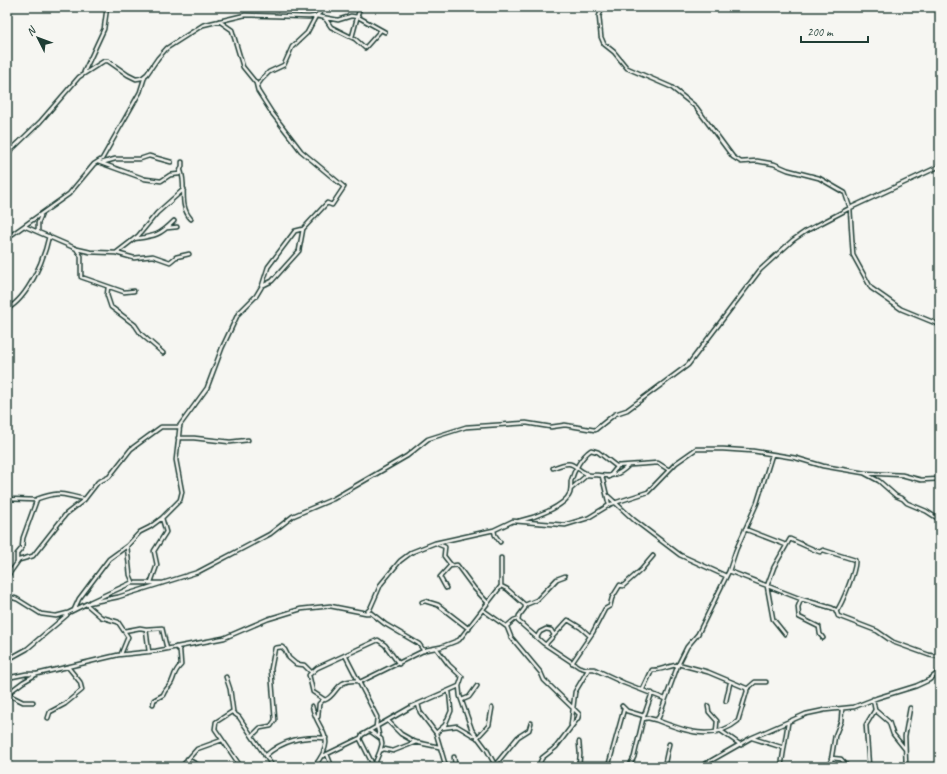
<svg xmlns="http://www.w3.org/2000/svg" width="947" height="774" viewBox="0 0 947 774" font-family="Caveat,sans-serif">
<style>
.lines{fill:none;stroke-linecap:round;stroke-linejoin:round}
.minor-casing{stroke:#1f3d34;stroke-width:5.5}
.minor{stroke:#f6f6f2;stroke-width:2.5}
</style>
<rect width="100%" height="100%" fill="#f6f6f2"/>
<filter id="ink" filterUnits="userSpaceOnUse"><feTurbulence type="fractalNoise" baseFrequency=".025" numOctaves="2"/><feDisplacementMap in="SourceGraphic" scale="8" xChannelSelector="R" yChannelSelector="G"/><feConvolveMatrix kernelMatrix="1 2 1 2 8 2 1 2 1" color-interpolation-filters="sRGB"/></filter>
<g filter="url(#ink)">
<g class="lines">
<g class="minor-casing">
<path id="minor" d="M603 7 599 16 601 37 604 44 614 52 627 68 671 87 696 107 733 157 741 162 757 161 774 164 788 170 819 178 845 193 850 208 853 255 871 288 901 309 940 325
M7 18 10 7
M325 18 331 27 355 39 365 48 381 30
M352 37 360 7
M84 72 104 29 107 7
M257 86 262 79 269 72 284 65 292 47 307 33 316 16 338 20 351 16 358 17 385 32
M7 154 40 122 79 77 104 61H108L128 75 136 79 142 78 147 74 158 58 167 48 203 25 245 15 309 17 316 16 326 7
M98 162 145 179 161 181 170 175 179 174 182 166V162
M101 163 115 159H140L149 156 171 162
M181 171C187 187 178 205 191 219
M24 226 77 249 90 252 116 253 138 236 157 213 184 189
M167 228 177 227
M38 231V223L41 216
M7 238 69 194 94 164 102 159 140 92 145 76
M134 239C155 236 159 236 174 221
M77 250 81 256V277L124 292 134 291
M116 253 134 258 153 256 170 262 176 257 189 254
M262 286 272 281 299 251 303 229
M108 287 107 295 111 307 135 325 141 334 163 353
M7 309C29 297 44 259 49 236
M178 438H194L230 442 248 440
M553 468C576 459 570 466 587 474 589 476 594 475 597 475 610 477 618 476 628 466
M864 473 879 481 896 496 903 499 907 503 926 511 940 520
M602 476 609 505
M609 477 618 466
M571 489 587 475
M608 496 634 520 680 555 726 576
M7 499 36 500
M519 521C533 518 565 507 570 493 571 489 571 485 571 481 574 470 582 456 591 450L598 452 616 466 658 463 669 470
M745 529 786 545
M500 542 495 535 494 530 513 521 565 525 588 518 611 504 648 492 676 463 696 449H723L753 451 796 458 823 466 864 473 902 475 921 480 940 479
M435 543 494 530
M127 546 130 575 133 582
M17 562V554L22 548 23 538 37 499C62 490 62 495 85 499
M729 571 801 599 832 608 836 610 838 616 877 631 893 642 929 655 940 657
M7 577 19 560 33 556 66 514 84 500 98 482 109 477 131 449 161 427H180
M151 582 157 565 154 551 166 532 162 518
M501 586V558
M446 588 440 577 450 566 457 565 474 588 488 603
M7 596 17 599 41 614 56 616 68 613 88 603 118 597 198 572 270 534 293 516 333 499 407 456 428 439 466 427 526 423 551 427 565 425 595 430 615 414 627 410 688 365 760 270 793 240 806 231 850 208 940 166
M801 599 798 607 799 617 819 627 820 634 823 638
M90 602 131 583H163
M422 602 425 601 438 605 469 629
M86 604 101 617 118 622 128 637 121 654
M525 605V608L519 616 518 621 543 643 579 667 586 669H594L624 683 665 699
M74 610 79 599 109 559 127 546 140 532 150 527 162 518 180 500 182 492 176 460 180 425 207 388 222 348 238 314 256 296 262 286 268 267 295 231 303 229 327 203 332 205 344 187 301 151 272 113 258 91 256 83 243 67 232 30 219 21
M483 610 507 627 511 637 541 673 544 680 579 714 578 718 556 747 542 758 538 767
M366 613H371L385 624 419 644 424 651
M507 626 514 620 517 619
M146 629 162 628 167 649
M124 631 140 628 146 629 149 652
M785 634 773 619 767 586 774 567 790 539 817 551 820 552 823 550 855 560C857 568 842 604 836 612
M537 637 540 632 546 629 551 630 554 635
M546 644 568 620 581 628 590 636
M437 649 449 665 462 677 459 686 460 696 472 730 487 750 496 767
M345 655 377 717 376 727 362 735 360 739 374 767
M7 660 27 649 67 615
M572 663 593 632 605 609 610 606 612 598 620 585 623 586 641 570 653 556
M226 677 230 689 233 711 216 722 215 729 241 767
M7 678 26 674H36
M359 681C335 678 338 695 325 700L313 692 309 675 317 668 378 640 385 645 399 664
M360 682 425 650 441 647 459 640 501 586 507 589 525 605 537 600 557 579 565 576
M643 689 652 670C659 671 669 666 677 665
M747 689 755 682H766
M7 694 23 682 37 674 118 655 156 651 224 638 268 619 301 609 330 606 366 613 370 609 381 584 400 561 412 552 435 543 445 547 444 556 451 565
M7 694 23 702H33
M462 700 469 697 477 686
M726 701 730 683
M153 704 154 700 163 695C165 690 166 690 169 686 175 680 172 673 181 665L180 651 176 647
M418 704 420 712 436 733 446 767
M312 706C318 734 339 735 314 767
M622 706 627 711 644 716
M708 706 709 712 717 721 716 733
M875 710 889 722 893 734 905 749
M232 712 239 717 273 767
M318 717 319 704 323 700
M48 718 50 712 65 704 82 690 80 682 68 667
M643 719 652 693
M656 720C684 731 713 742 738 721L747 691 746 688 708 672 678 664
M388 721 401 734 415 742 439 747
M571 725 575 692 588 670
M377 726 379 735
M376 727 411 707 459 686
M442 728 457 726 474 736
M370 731 381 739 382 744 380 751
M721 731 741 745
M436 733 445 725 451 711 449 691
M252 736 260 728 271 726 275 720 271 669 275 648 282 647 285 650 289 658 296 664 304 665 311 672
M477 738 489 725 492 708
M752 738 784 748
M327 754 332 767
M265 756C283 740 302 736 326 738
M323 756 360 738
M831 758 841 759 848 767
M187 759 202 767
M495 765 518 737 529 730 531 723
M374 766 380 751 384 749 393 751 416 742
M151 767V765
M181 767 197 749 222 740
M453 767 455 764 454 757
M579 767 580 754 579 742
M608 767 624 709
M629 767 634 757 643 719 648 718 656 720 659 717 678 665 687 647 698 634 729 571 736 550 757 503 772 455
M664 767 669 744
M700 767 751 738 806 714 825 710 854 707 877 698 916 686 929 680 940 671
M781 767 788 723
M830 767 835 736 841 721 842 709
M869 767 866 725 875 710 873 699
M906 767 905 736 910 708"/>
</g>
<use href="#minor" class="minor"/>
</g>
</g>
<rect width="947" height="774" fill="none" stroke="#f6f6f2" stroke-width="24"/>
<rect x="12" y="12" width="923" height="750" fill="none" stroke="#1f3d34" stroke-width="1.5" filter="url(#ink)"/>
<g transform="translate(38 38) rotate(312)" stroke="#f6f6f2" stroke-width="3" paint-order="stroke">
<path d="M0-3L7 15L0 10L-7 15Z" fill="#1f3d34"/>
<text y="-6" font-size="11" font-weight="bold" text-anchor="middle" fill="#1f3d34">N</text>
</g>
<path d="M801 36v6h67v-6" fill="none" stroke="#1f3d34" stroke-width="2"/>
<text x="807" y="36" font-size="12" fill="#1f3d34" stroke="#f6f6f2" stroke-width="3" paint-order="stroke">200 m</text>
</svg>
